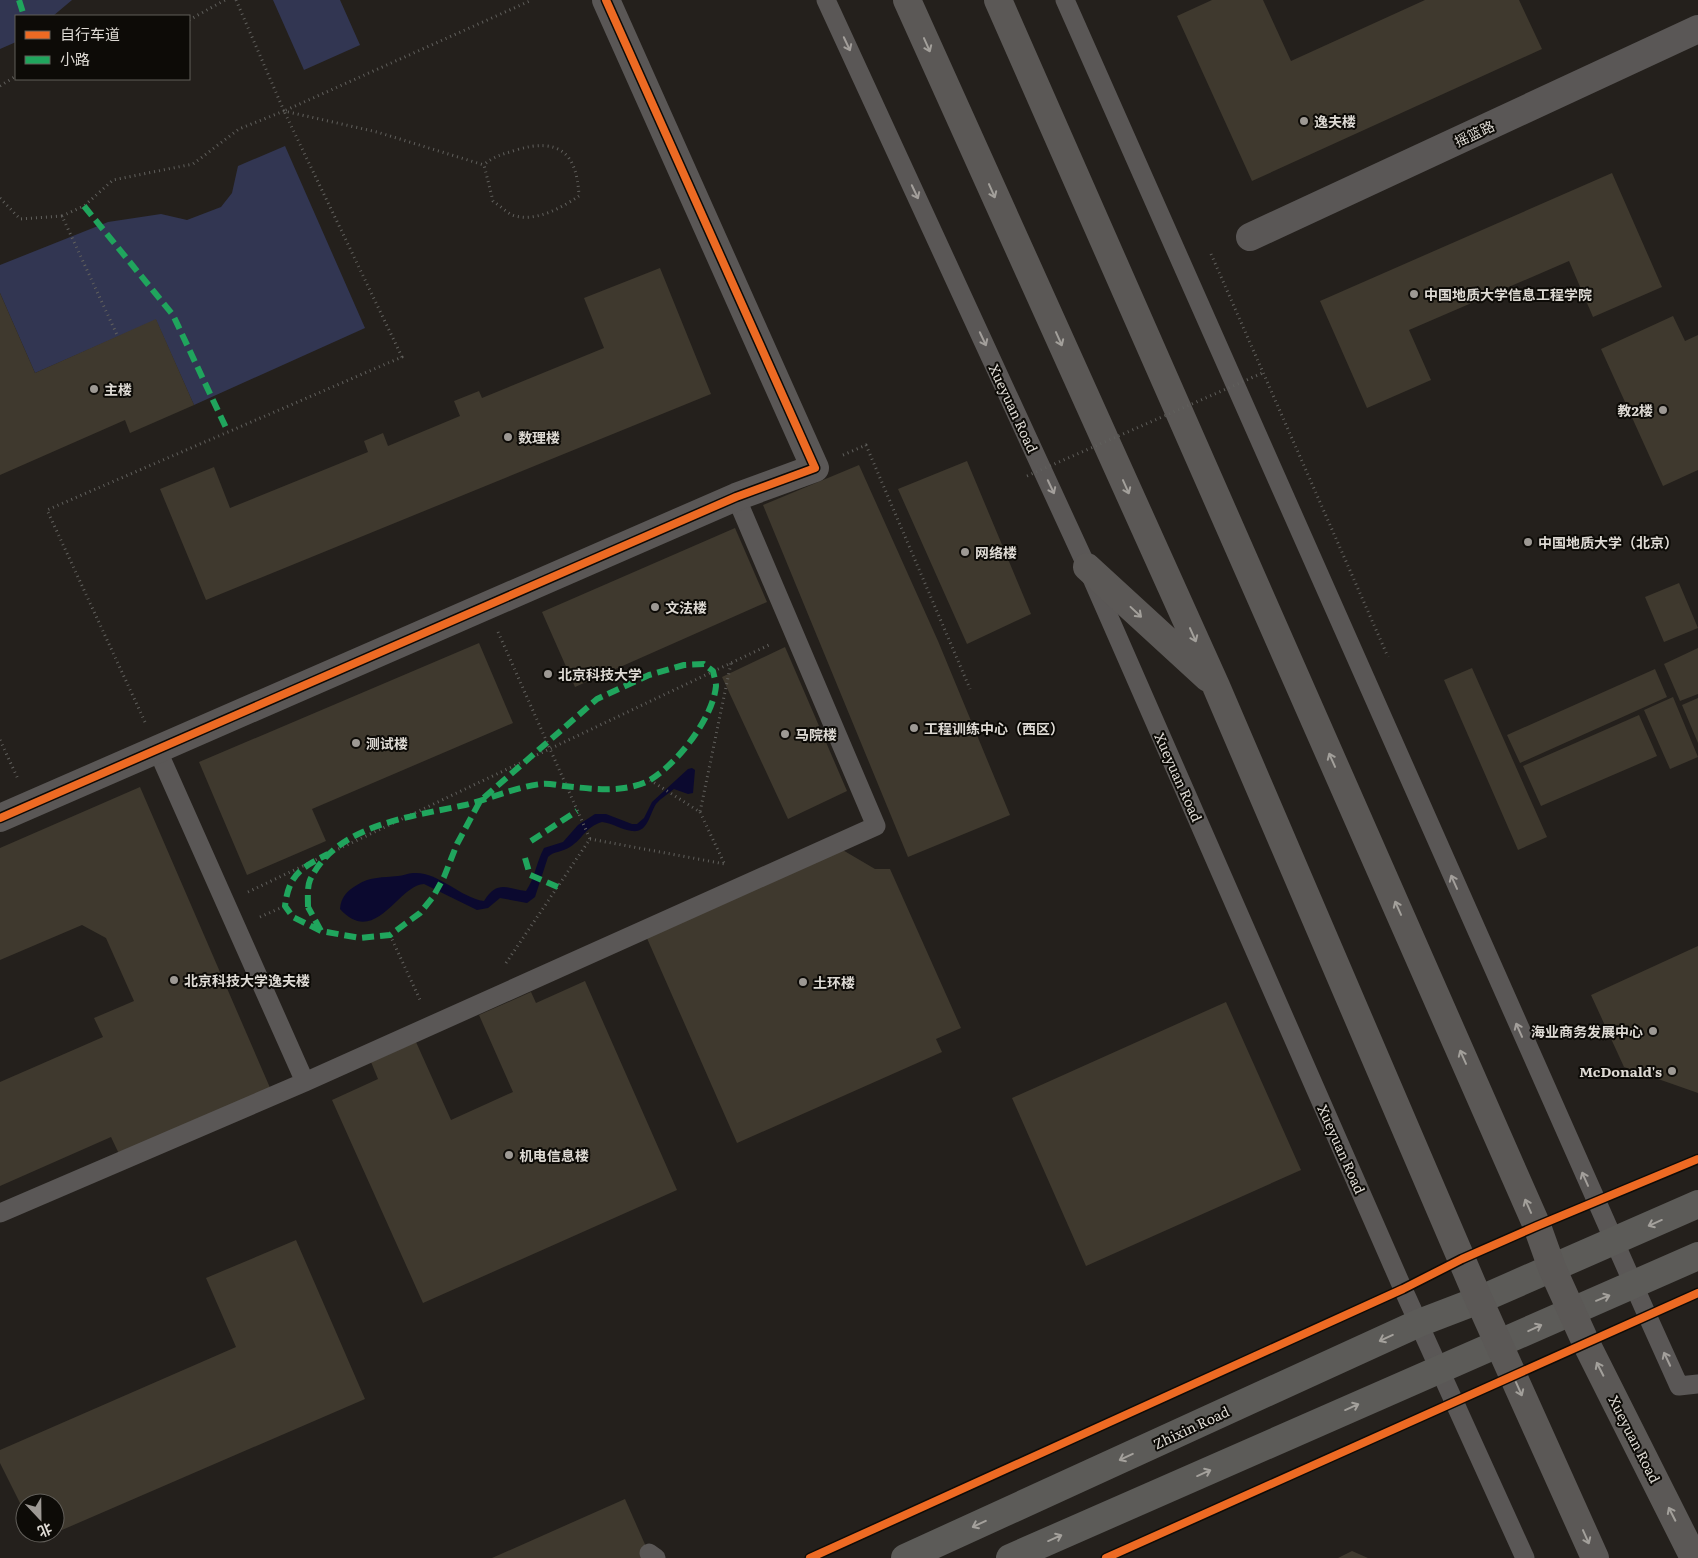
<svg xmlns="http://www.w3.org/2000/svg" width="1698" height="1558" viewBox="0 0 1698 1558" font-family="Literata,'Noto Sans SC',serif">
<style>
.green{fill:#323652}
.water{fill:#0b092f}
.building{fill:#3f392e}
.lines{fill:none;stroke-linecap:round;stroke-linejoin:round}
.path{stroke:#61605d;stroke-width:3;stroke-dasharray:1 4;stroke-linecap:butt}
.lane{stroke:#5a5756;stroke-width:19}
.street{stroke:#5a5756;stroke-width:28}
.secondary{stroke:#5c5b58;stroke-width:28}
.primary{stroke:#5b5856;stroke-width:28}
.path-bridge{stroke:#61605d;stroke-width:3;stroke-dasharray:1 4;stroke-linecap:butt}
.quiet{stroke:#20a55d;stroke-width:6;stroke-dasharray:12 6;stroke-linecap:butt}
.cycleway-casing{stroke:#0d0b07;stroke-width:11}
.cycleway{stroke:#ed6a23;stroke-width:8}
.oneway{stroke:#a39f9b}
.oneway2{stroke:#a3a09b}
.oneway3{stroke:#a4a19c}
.poi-dot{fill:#9d9994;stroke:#0d0b07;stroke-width:2}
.labels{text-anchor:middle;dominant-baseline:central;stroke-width:4;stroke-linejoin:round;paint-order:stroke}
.poi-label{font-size:14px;font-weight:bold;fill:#dedad4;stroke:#0d0b07;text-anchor:start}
.street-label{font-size:14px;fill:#dedad4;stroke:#0d0b07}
</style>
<rect width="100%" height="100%" fill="#24201c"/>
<path class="green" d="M0 0H72L53 16H16V42L0 49Z
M273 0H340L360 45 304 70Z
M285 146 365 328 194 405 156 320 35 373 0 293V265L108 222 161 214 187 220 221 207 232 193 238 166Z"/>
<path class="water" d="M692 768 695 770 693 793 688 794 674 789C668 794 661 798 656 804 649 815 648 833 632 831 621 830 613 823 602 822 585 827 583 839 570 847 563 852 554 851 548 857L535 897 527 903 500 898 488 908 477 910 424 884C398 885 375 948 340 909 341 897 347 891 357 885 371 876 382 878 398 876 403 876 408 873 413 873 438 871 459 897 484 901 497 880 506 888 526 891 535 878 536 863 544 848L563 842 578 825 595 814H606L632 824H637L644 818 652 802 688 769Z"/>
<path class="building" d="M1212 0H1263L1291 61 1425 0H1519L1542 49 1252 181 1177 16Z
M1612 173 1662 287 1593 317 1569 261 1409 330 1431 380 1367 408 1320 301Z
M660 268 711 394 206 600 160 489 214 467 230 508 368 452 364 441 383 433 388 446 460 416 454 401 479 391 482 398 604 348 584 298Z
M0 293 35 373 156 319 194 405 130 433 125 420 0 475Z
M1673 316 1685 341 1698 335V470L1663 486 1601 349Z
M967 461 1031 614 967 644 898 489Z
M859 465 938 641 1010 815 908 857 763 505Z
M735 528 767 602 575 687 542 612Z
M1679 583 1698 628 1664 642 1645 597Z
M479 643 513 723 312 809 326 841 247 875 199 762Z
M785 647 847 791 788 819 722 677Z
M1698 648V694L1680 701 1664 664Z
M1472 668 1547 837 1518 850 1444 680Z
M1655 669 1667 697 1520 763 1507 735Z
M1673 697 1698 757 1670 769 1644 710Z
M1698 698V743L1682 705Z
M1639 715 1657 756 1541 806 1523 766Z
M140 787 271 1090 120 1156 111 1137 0 1186V1082L103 1037 94 1018 134 1001 106 938 82 925 0 960V848Z
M841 849 875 869H890L961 1028 936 1039 942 1052 737 1143 646 936Z
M1698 946V1093L1624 1067 1591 995Z
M585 981 677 1190 423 1303 332 1100 378 1079 371 1062 416 1042 451 1120 513 1092 479 1015 531 992 536 1003Z
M1226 1002 1301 1170 1086 1266 1012 1098Z
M296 1240 365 1399 55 1533V1503H25V1513L0 1463V1450L236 1347 206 1278Z
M625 1499 651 1558H492Z
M35 1533H54L39 1540Z
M1352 1551 1368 1558H1338Z"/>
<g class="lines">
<path class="path" d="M236 0 284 111
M189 20 225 0
M0 86 16 76
M0 198 20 219 62 216 118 337
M62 216 84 206 113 180 193 164 239 129 284 111 377 132 484 165 493 201C499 205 506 212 512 215 535 223 561 208 579 196 577 153 559 137 516 150 504 154 493 156 484 165
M1211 254 1388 657
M843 455 866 445 970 689
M498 632 590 839
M145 722 47 510 402 357 284 111 532 0
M0 740 18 779
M650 780 700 812 731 663
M700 812 725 865
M590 839 725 864
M248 892 771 644
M260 917 285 906
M390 935 421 1002
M506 963 590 839"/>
<path class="lane" d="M826 0 1087 567 1403 1289 1525 1558
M1065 0 1647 1315 1679 1386 1698 1384
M157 749 305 1082
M0 1213 305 1082 876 826 736 497
M649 1553 656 1558"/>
<path class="street" d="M1250 237 1698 29
M0 818 736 497 815 468 606 0"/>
<path class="secondary" d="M905 1558 1419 1323 1479 1300 1698 1204
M1010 1558 1698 1256"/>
<path class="primary" d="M907 0 1216 686 1479 1300 1595 1558
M998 0 1537 1226 1552 1268 1586 1343 1694 1558
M1087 567 1208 678"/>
<path class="path-bridge" d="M1027 476 1265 372"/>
<path class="quiet" d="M19 0 24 16
M84 206 173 315 228 432
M531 841 577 811
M525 858 530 875 558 887
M308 907C308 899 307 887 310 880 337 824 411 817 465 805 490 799 515 787 541 784 548 783 557 785 564 786 584 788 605 791 624 788 632 787 643 784 650 780 677 764 713 718 716 686 716 682 714 676 713 671L704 664 684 665 649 675 597 699 480 801 457 844 444 877 433 897 420 913 390 935 360 938 321 931 308 907
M321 931 293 917 285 906C289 874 301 868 328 854"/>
<g class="cycleway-casing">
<path id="cycleway" d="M0 818 736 497 815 468 606 0
M810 1558 1403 1289 1462 1259 1537 1226 1698 1159
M1106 1558 1698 1293"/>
</g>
<use href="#cycleway" class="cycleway"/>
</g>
<defs><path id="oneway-shaft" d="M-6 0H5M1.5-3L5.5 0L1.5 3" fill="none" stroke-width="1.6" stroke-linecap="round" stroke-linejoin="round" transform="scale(1.25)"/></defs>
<g class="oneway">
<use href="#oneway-shaft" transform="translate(847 44) rotate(65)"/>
<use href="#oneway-shaft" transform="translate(915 192) rotate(65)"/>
<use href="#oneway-shaft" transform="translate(983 339) rotate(65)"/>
<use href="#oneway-shaft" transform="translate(1051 487) rotate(65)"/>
<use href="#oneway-shaft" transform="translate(1454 882) rotate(-114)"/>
<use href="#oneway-shaft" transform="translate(1519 1030) rotate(-114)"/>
<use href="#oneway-shaft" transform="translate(1585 1179) rotate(-114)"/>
<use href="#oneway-shaft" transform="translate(1667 1359) rotate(-115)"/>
</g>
<g class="oneway2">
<use href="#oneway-shaft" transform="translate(927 45) rotate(66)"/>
<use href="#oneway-shaft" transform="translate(992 191) rotate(66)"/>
<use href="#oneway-shaft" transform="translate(1059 339) rotate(66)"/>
<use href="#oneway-shaft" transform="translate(1126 487) rotate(66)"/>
<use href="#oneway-shaft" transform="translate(1136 612) rotate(43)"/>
<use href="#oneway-shaft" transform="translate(1193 635) rotate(66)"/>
<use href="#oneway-shaft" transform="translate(1332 760) rotate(-114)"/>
<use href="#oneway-shaft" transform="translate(1398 908) rotate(-114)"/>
<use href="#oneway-shaft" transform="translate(1463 1057) rotate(-114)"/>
<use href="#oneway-shaft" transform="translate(1528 1206) rotate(-114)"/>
<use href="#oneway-shaft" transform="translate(1600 1369) rotate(-117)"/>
<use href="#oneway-shaft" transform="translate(1519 1389) rotate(66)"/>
<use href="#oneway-shaft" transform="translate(1672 1514) rotate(-117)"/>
<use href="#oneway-shaft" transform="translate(1586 1537) rotate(66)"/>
</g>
<g class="oneway3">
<use href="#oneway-shaft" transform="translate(1655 1223) rotate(156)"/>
<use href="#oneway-shaft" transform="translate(1603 1298) rotate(-22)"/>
<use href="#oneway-shaft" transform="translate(1535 1328) rotate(-25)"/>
<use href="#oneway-shaft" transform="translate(1386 1338) rotate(155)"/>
<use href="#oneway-shaft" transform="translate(1352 1407) rotate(-24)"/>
<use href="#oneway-shaft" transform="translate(1126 1457) rotate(155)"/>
<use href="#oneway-shaft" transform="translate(1204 1473) rotate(-24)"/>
<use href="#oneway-shaft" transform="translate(979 1524) rotate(155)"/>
<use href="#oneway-shaft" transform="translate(1055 1538) rotate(-24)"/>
</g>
<g class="poi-dot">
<circle cx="1304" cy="121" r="5"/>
<circle cx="1414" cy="294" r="5"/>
<circle cx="94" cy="389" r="5"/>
<circle cx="1663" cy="410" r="5"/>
<circle cx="508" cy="437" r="5"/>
<circle cx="1528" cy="542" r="5"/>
<circle cx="965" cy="552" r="5"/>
<circle cx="655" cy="607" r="5"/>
<circle cx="548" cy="674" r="5"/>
<circle cx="914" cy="728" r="5"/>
<circle cx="785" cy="734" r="5"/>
<circle cx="356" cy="743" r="5"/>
<circle cx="174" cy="980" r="5"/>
<circle cx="803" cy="982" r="5"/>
<circle cx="1653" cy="1031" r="5"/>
<circle cx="1672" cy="1071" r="5"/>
<circle cx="509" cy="1155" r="5"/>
</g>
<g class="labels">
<g class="poi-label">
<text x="1314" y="121">逸夫楼</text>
<text x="1424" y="294">中国地质大学信息工程学院</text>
<text x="104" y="389">主楼</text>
<text x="1653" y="410" text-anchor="end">教2楼</text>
<text x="518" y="437">数理楼</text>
<text x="1538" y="542">中国地质大学（北京）</text>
<text x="975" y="552">网络楼</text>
<text x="665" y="607">文法楼</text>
<text x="558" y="674">北京科技大学</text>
<text x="924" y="728">工程训练中心（西区）</text>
<text x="795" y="734">马院楼</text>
<text x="366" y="743">测试楼</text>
<text x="184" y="980">北京科技大学逸夫楼</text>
<text x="813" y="982">土环楼</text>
<text x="1643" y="1031" text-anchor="end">海业商务发展中心</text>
<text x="1662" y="1071" text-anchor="end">McDonald's</text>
<text x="519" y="1155">机电信息楼</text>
</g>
<g class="street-label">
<text transform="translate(1474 133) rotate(-25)">摇篮路</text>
<text transform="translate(1014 408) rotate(65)">Xueyuan Road</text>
<text transform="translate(1179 777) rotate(66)">Xueyuan Road</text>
<text transform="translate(1342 1149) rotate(66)">Xueyuan Road</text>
<text transform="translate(1191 1427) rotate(-25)">Zhixin Road</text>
<text transform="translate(1635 1439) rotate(63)">Xueyuan Road</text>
</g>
</g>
<rect x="15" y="15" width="175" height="65" fill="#0d0b07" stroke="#615e59"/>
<rect x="25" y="31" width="25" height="8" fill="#ed6a23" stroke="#615e59"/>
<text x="60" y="40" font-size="15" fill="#dedad4">自行车道</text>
<rect x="25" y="56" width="25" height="8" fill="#20a55d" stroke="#615e59"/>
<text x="60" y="65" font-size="15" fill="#dedad4">小路</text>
<g transform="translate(40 1518) rotate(158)"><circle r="24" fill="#0d0b07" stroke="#615e59"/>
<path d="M0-4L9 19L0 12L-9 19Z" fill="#9d9994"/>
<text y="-8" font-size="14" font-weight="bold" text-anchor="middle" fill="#dedad4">北</text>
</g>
</svg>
